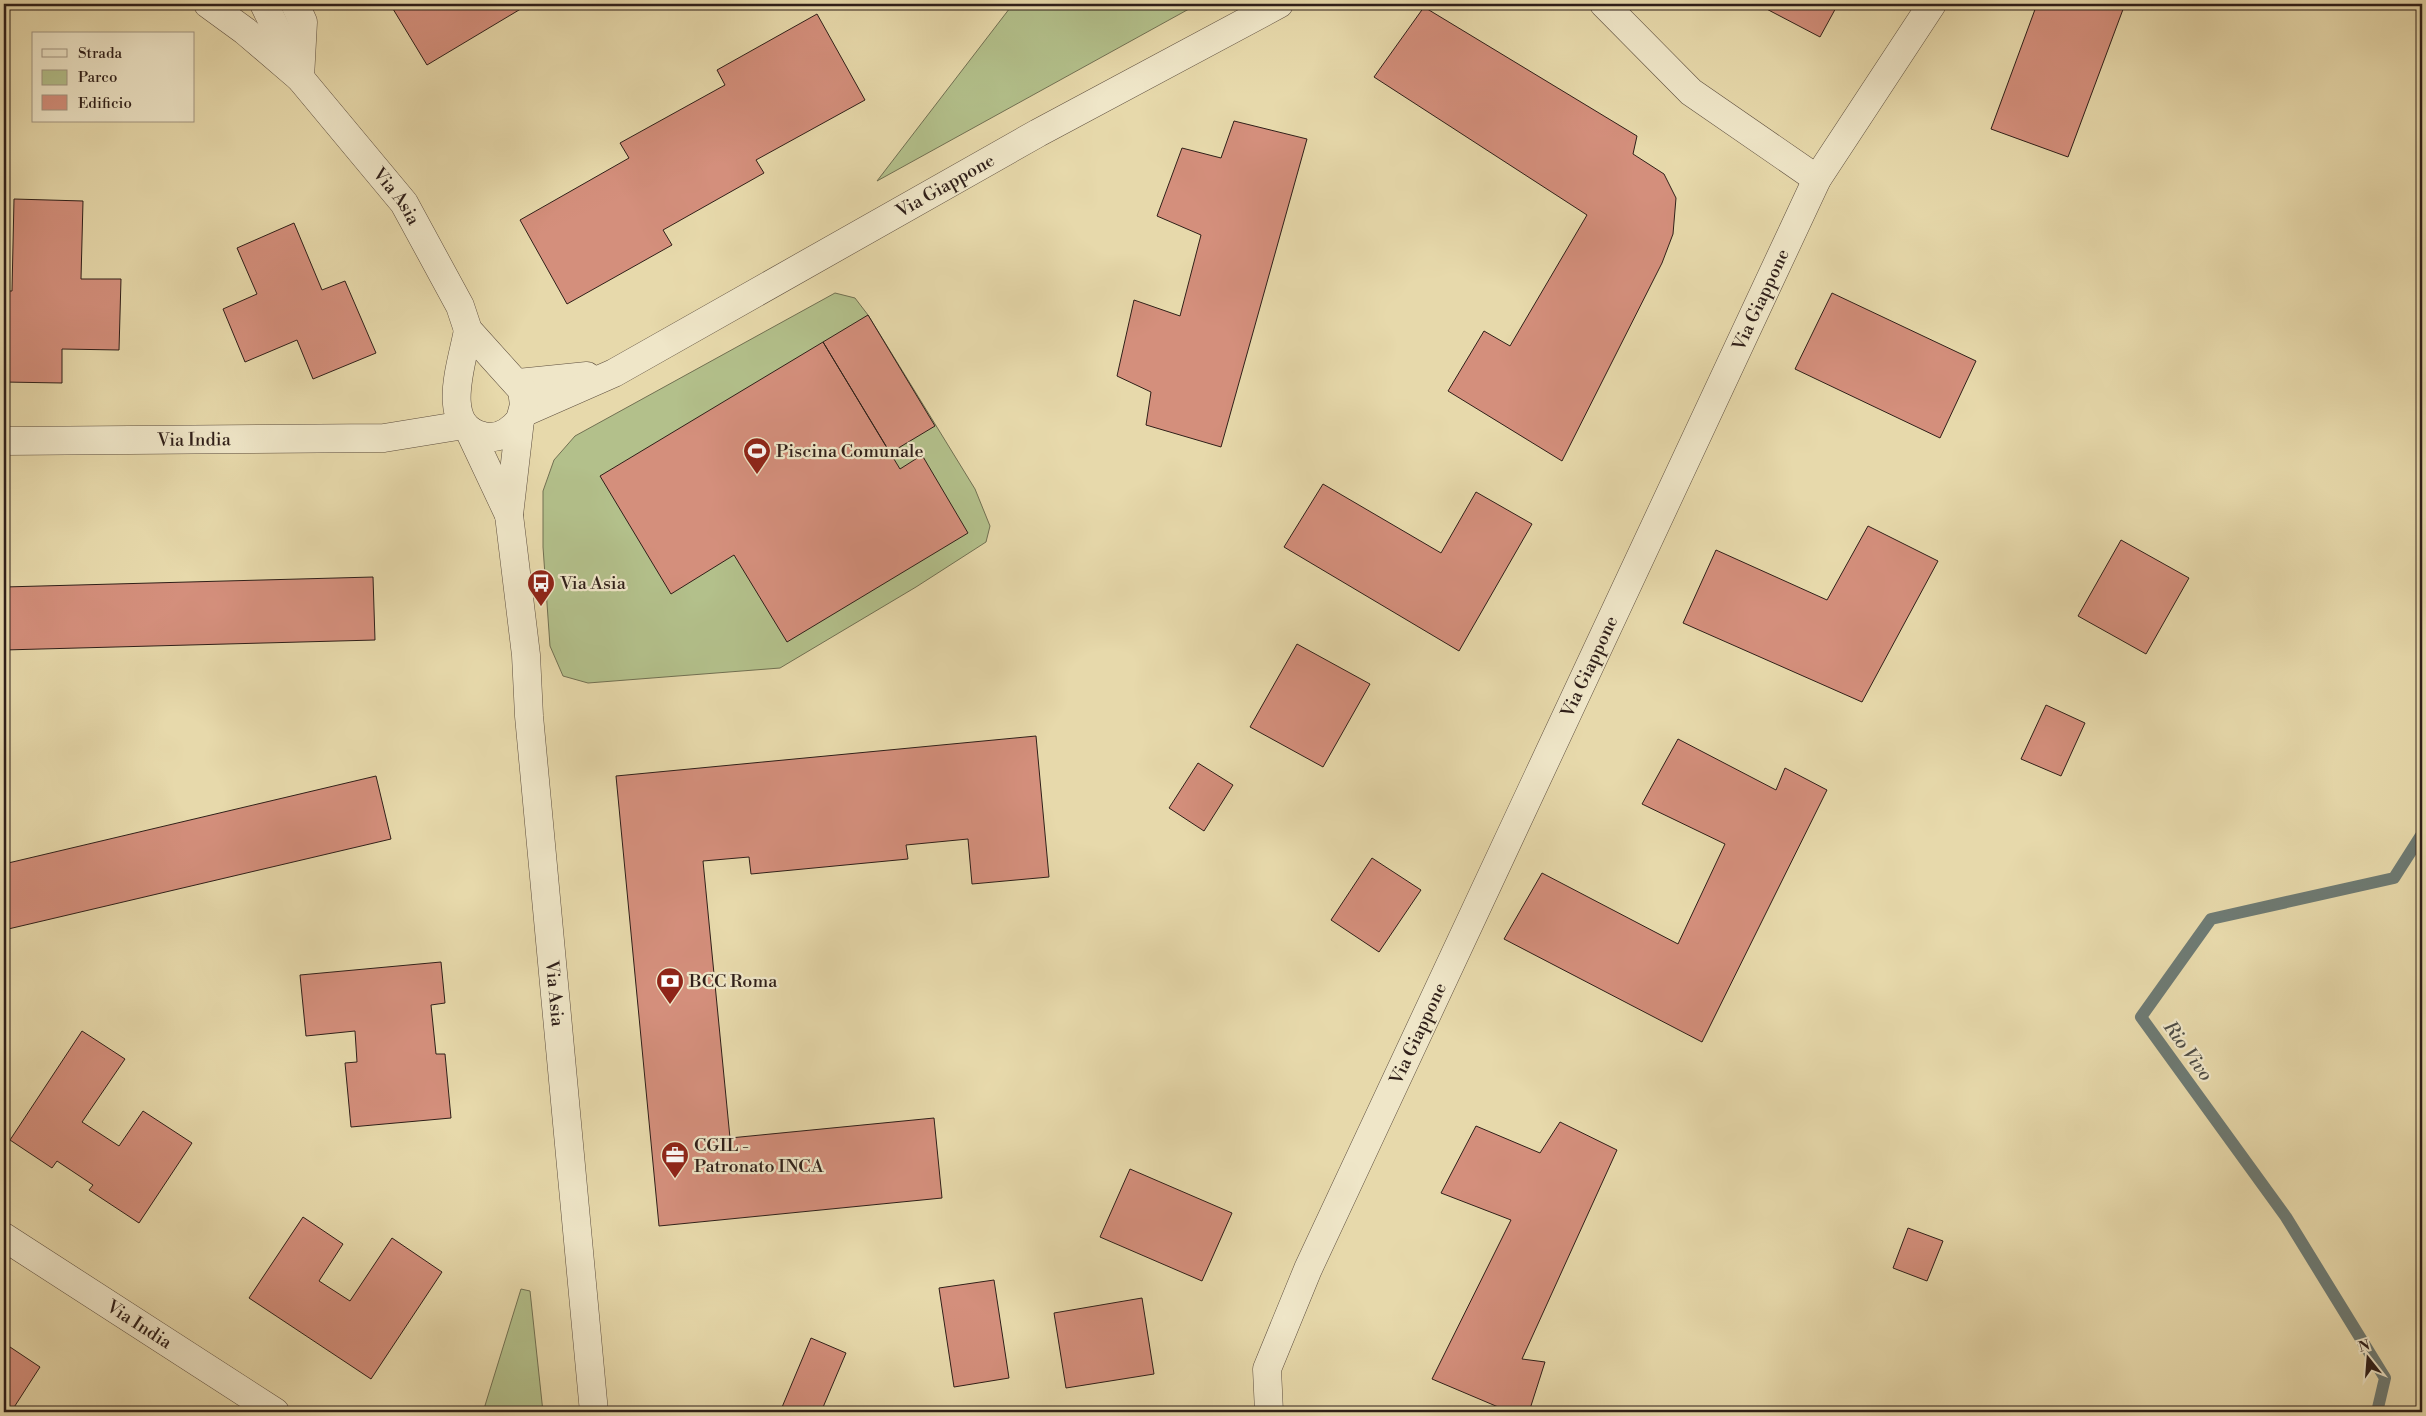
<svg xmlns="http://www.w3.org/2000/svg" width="2426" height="1416" viewBox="0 0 2426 1416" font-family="'Libre Bodoni',serif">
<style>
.green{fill:#b3c08b;stroke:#717052}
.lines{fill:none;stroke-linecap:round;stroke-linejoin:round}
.stream{stroke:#6e7b74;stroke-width:12}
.building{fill:#d48f7c;stroke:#2f1f19}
.minor-casing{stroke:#5d4e3e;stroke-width:29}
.tertiary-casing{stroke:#5d4e3e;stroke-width:29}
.minor{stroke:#efe6c8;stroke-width:28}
.tertiary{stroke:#efe6c8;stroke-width:28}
.labels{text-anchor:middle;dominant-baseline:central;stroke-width:4.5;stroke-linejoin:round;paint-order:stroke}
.street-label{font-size:18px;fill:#2f1f19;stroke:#efe6c8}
.poi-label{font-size:18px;fill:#2f1f19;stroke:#efe6c8;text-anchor:start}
.water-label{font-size:19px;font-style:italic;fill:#4e4d46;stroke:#efe6c8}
</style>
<rect width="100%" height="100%" fill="#e7d9ab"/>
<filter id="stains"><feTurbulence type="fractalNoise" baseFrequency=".004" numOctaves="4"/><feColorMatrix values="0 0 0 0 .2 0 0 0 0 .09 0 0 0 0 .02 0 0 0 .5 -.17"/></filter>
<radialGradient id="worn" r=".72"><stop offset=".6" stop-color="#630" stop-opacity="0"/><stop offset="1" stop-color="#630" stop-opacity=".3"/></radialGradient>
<path class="green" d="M1013 4H1198L877 181Z
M835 293 855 298 868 315 975 489 990 526 986 542 916 587 780 668 588 683 563 676 550 646 543 547V491L554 460 575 436Z
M521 1289 530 1291 543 1412H483Z"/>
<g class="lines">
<path class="stream" d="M2377 1412 2385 1378 2286 1217 2141 1017 2211 919 2394 878 2422 834"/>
</g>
<path class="building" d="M390 4H529L427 65Z
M1757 4H1838L1820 37Z
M2037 4H2125L2068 157 1991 129Z
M1424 7 1637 136 1633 154 1664 174 1676 198 1673 234 1662 263 1562 461 1448 391 1484 331 1510 346 1587 215 1374 77Z
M817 14 865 100 756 160 764 173 663 230 672 245 567 304 520 220 629 158 620 143 725 85 717 70Z
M1234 121 1307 139 1221 447 1146 425 1151 392 1117 376 1134 300 1180 316 1201 235 1157 216 1182 148 1221 158Z
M14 199 83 201 81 279H121L119 350 62 349V383L4 382V291H12Z
M294 223 322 290 345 281 376 353 313 379 297 340 245 362 223 309 257 294 237 248Z
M1832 293 1976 361 1940 438 1795 369Z
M868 315 935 426 890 453 823 342Z
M823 342 900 469 922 455 968 533 787 642 734 555 671 594 600 476Z
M1323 484 1441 553 1476 492 1532 524 1459 651 1284 547Z
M1868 526 1938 561 1862 702 1683 623 1716 550 1827 600Z
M2121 540 2189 578 2146 654 2078 616Z
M373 577 375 640 4 650V587Z
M1297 644 1370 684 1323 767 1250 727Z
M2046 705 2085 723 2061 776 2021 759Z
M1036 736 1049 877 972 884 968 839 906 845 908 859 751 874 749 857 703 861 730 1138 934 1118 942 1198 659 1226 616 776Z
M1678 739 1776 790 1785 768 1827 790 1702 1042 1504 939 1542 873 1678 944 1725 844 1642 804Z
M1198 763 1233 785 1204 831 1169 808Z
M376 776 391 839 4 930V864Z
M1372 858 1421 890 1379 952 1331 920Z
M441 962 445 1003 431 1005 436 1054H445L451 1118 351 1127 345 1063 357 1062 355 1031 306 1036 300 975Z
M82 1031 125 1059 82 1122 119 1146 143 1111 192 1143 139 1223 89 1190 93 1185 57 1161 52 1168 10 1140Z
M1560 1122 1617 1150 1522 1359 1545 1362 1529 1412H1510L1432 1379 1511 1220 1441 1193 1476 1126 1540 1153Z
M1130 1169 1232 1213 1202 1281 1100 1237Z
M303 1217 343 1244 319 1281 350 1301 392 1238 442 1272 371 1379 249 1298Z
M1908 1228 1943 1241 1927 1281 1893 1268Z
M994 1280 1009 1378 954 1387 939 1288Z
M1142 1298 1154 1374 1066 1388 1054 1313Z
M811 1338 846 1353 821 1412H780Z
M4 1343 40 1367 11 1412H4Z"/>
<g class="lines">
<g class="minor-casing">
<g id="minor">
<path d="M295 4 303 22 300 78"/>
<path d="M1604 4 1691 92 1817 179"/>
<path d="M518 383 587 376"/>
<path id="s1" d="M523 413 614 373 1038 133 1279 4"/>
<path id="s2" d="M4 441 384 438 464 425"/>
<path id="s3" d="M4 1237 275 1412"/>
<path id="s4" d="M1269 1412 1267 1369 1308 1269 1817 179 1932 4"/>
</g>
</g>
<g class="tertiary-casing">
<g id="tertiary">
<path id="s5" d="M208 4 245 31 300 78 404 203 460 306 468 330 522 390 524 405 520 420 509 515 526 655 529 716 594 1412"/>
<path d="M264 4 295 68"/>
<path d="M468 330C463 361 438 426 483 436 498 440 510 432 520 420"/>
<path d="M469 430 509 515"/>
</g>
</g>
<use href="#minor" class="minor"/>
<use href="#tertiary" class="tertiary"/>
</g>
<defs>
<g id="stadium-pin" transform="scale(1.4375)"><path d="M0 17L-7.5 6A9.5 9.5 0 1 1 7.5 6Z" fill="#8f2418" stroke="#efe6c8"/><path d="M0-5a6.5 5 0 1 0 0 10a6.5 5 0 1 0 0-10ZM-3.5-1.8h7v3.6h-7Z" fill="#fff"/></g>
<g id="bus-pin" transform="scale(1.4375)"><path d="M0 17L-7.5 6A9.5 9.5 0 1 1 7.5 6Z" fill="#8f2418" stroke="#efe6c8"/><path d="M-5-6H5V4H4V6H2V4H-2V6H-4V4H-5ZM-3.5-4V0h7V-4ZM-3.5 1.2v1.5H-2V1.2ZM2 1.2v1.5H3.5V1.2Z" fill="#fff"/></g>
<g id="bank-pin" transform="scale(1.4375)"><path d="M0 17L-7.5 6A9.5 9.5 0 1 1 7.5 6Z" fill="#8f2418" stroke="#efe6c8"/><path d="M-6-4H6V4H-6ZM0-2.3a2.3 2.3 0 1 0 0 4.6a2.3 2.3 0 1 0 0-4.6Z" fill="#fff"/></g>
<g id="office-pin" transform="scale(1.4375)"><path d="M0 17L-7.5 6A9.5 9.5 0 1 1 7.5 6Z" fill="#8f2418" stroke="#efe6c8"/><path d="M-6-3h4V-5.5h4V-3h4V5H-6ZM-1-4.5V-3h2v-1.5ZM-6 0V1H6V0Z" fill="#fff"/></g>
</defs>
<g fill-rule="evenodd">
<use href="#stadium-pin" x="757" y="451"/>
<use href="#bus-pin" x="541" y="583"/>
<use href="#bank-pin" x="670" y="981"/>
<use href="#office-pin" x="675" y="1155"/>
</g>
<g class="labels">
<g class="street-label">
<text stroke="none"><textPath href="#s1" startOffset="480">Via Giappone</textPath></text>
<text stroke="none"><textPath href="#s5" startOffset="271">Via Asia</textPath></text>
<text stroke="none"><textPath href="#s4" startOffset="1221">Via Giappone</textPath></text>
<text stroke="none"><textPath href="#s2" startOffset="190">Via India</textPath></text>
<text stroke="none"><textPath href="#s4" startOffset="816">Via Giappone</textPath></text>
<text stroke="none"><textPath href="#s5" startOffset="1111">Via Asia</textPath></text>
<text stroke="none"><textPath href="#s4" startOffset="411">Via Giappone</textPath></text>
<text stroke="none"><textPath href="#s3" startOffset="161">Via India</textPath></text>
</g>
<g class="poi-label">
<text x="776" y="451">Piscina Comunale</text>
<text x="560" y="583">Via Asia</text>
<text x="689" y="981">BCC Roma</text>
<text x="694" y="1145">CGIL -<tspan x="694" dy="21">Patronato INCA</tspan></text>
</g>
<g class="water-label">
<text transform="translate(2188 1051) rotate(54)">Rio Vivo</text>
</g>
</g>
<rect width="2426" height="1416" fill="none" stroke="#e7d9ab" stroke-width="20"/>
<rect x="5" y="5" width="2416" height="1406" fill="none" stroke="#2f1f19" stroke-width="2.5"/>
<rect x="10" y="10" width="2406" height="1396" fill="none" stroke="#2f1f19"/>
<rect x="32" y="32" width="162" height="90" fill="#efe6c8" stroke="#a29682"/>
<rect x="42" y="49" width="25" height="8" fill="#efe6c8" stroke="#a29682"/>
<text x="78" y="58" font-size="15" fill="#2f1f19">Strada</text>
<rect x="42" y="70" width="25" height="15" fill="#b3c08b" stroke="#a29682"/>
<text x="78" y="82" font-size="15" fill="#2f1f19">Parco</text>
<rect x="42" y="95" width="25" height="15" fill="#d48f7c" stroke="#a29682"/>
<text x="78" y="108" font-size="15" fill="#2f1f19">Edificio</text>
<g transform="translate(2368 1358) rotate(343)" stroke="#efe6c8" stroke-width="4" paint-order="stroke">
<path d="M0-4L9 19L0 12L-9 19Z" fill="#2f1f19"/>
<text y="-8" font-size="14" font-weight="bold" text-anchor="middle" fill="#2f1f19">N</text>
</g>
<rect width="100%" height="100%" filter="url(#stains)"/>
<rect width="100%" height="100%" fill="url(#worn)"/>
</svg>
